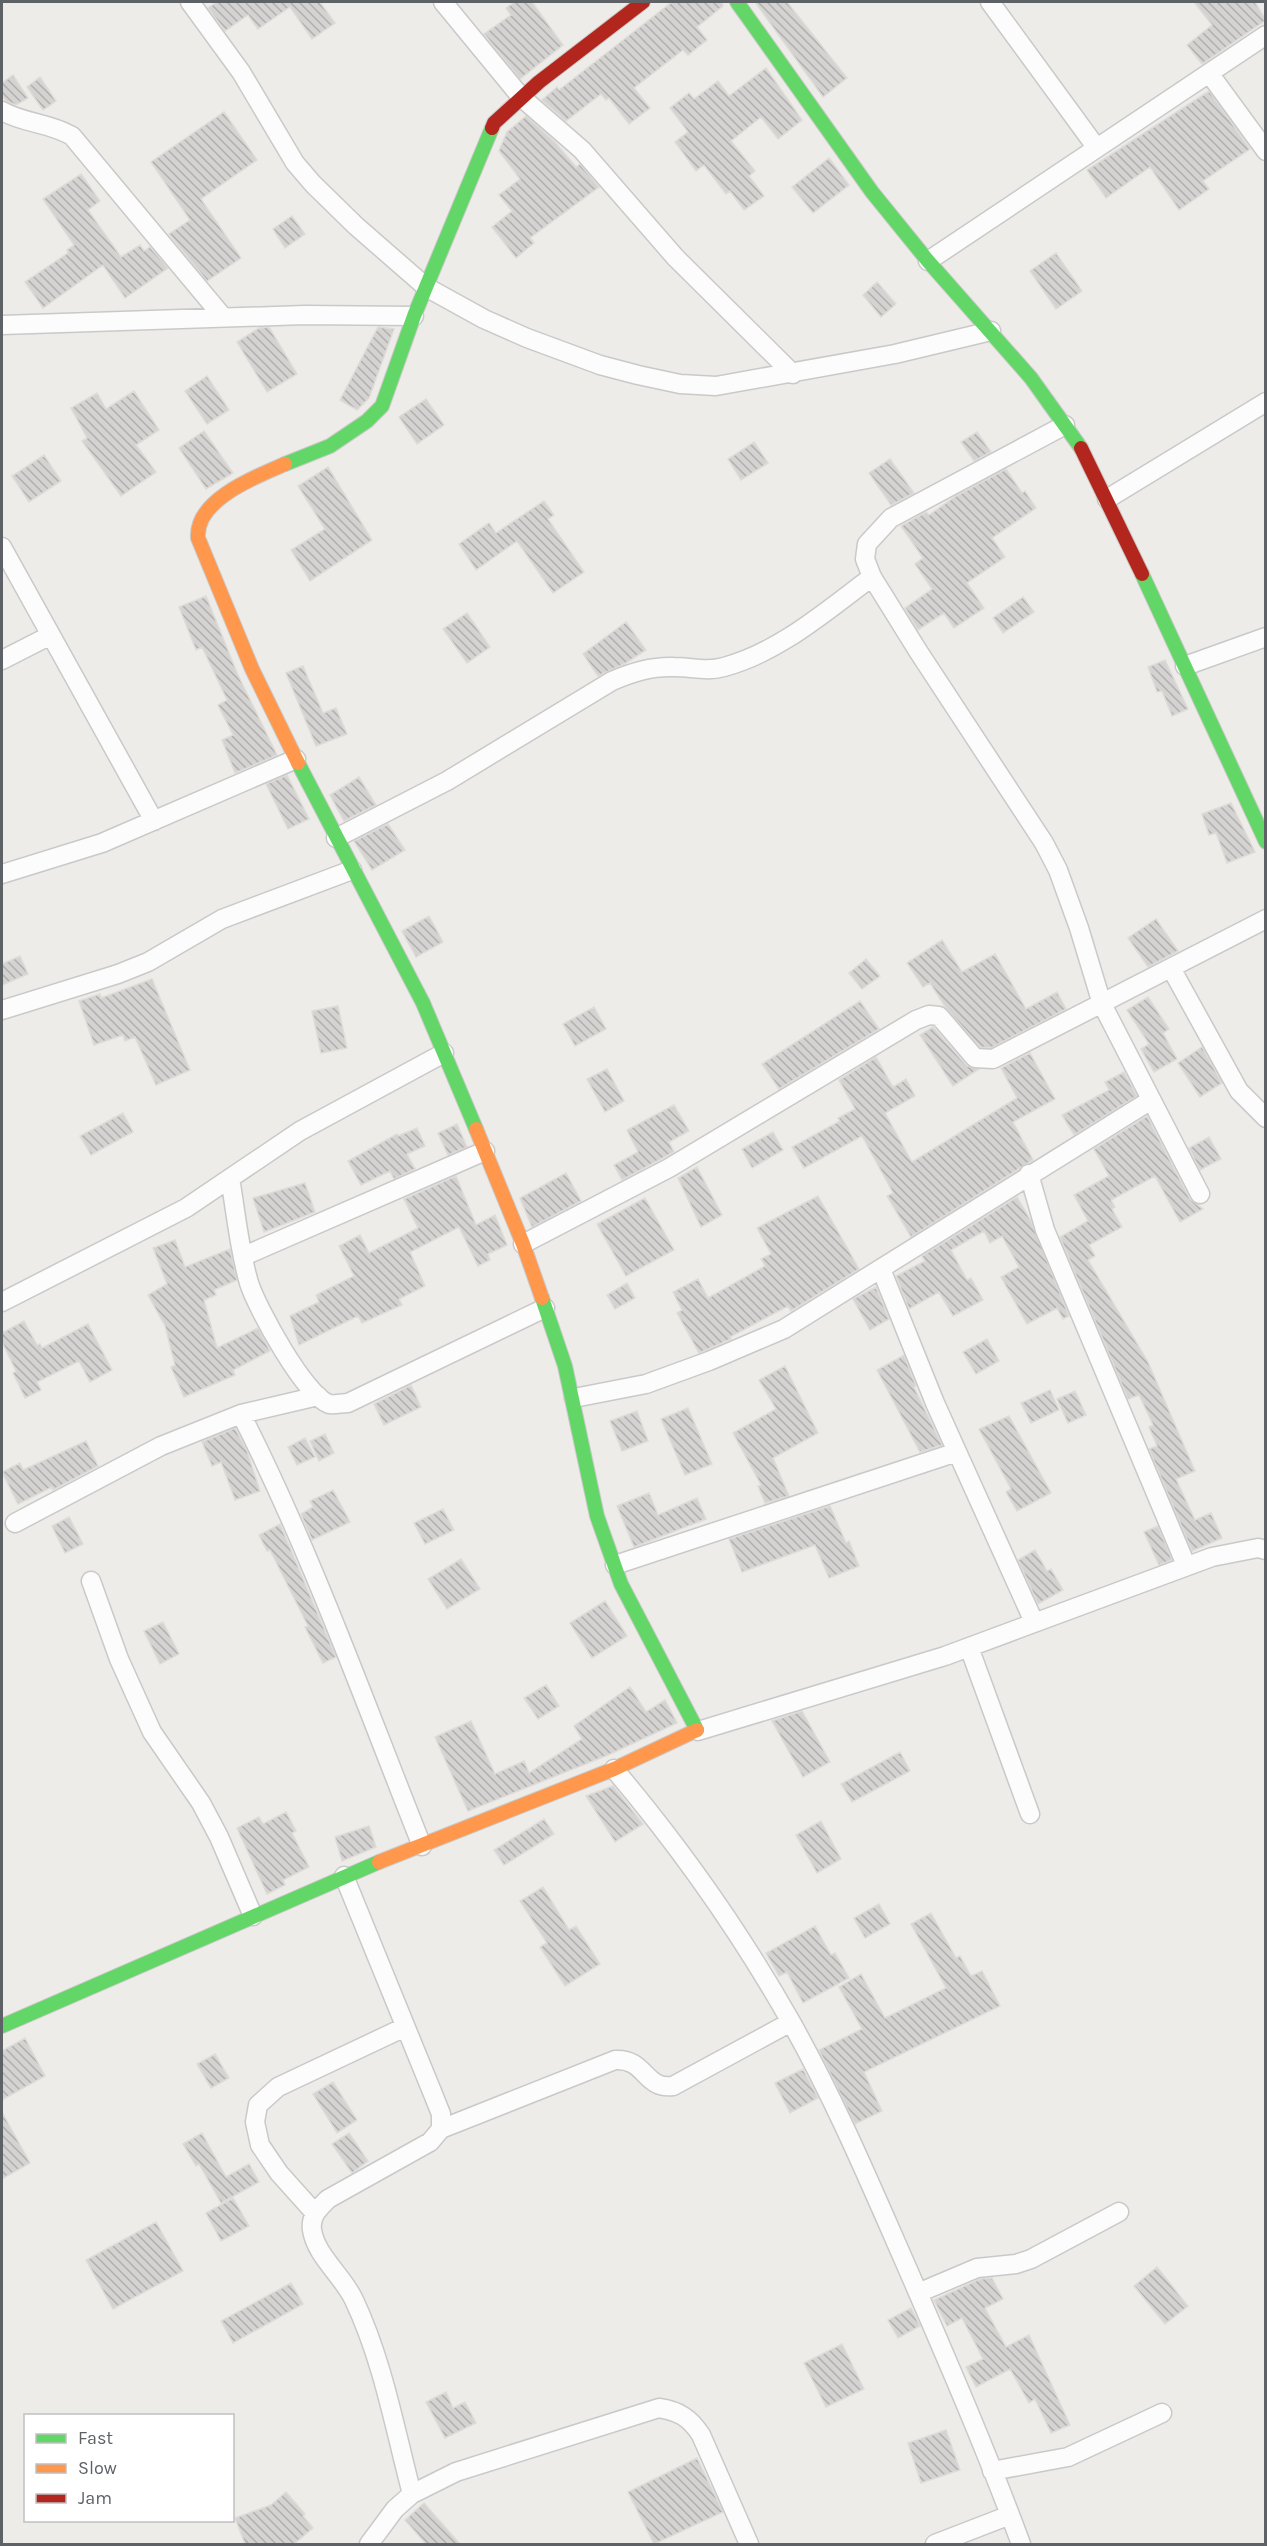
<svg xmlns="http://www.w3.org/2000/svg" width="1267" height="2546" viewBox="0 0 1267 2546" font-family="Karla,sans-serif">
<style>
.building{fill:url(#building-back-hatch);stroke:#dedcd8;stroke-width:1.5}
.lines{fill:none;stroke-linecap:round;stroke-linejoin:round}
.street-casing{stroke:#cac9c9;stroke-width:21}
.fast-casing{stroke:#c9c9c8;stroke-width:16}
.slow-casing{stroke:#c9c9c8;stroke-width:16}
.jam-casing{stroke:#c9c9c8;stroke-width:16}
.street{stroke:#fcfcfc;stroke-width:18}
.fast{stroke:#63d668;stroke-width:14}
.slow{stroke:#ff974d;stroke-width:14}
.jam{stroke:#b3261e;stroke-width:14}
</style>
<defs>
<pattern id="building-back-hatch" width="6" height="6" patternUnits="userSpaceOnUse" patternTransform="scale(1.5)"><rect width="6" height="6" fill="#d5d3d2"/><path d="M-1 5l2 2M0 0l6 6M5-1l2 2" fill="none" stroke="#b0afae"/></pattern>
</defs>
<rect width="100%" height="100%" fill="#eeece8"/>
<path class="building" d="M217 2H320L335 23 312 39 290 7 258 29 248 15 225 31 208 8Z
M515 2H532L563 45 520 79 484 34 511 15 506 8Z
M672 2H722L723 6 697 27 707 40 688 55 683 50 634 88 650 108 629 124 609 98 606 100 601 94 566 121 542 100 557 87 559 90Z
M755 2H787L847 78 823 97Z
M1194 2H1255L1266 20 1202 64 1187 45 1212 25Z
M766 68 802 120 778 139 761 117 731 141 755 171 749 176 764 196 744 210 730 191 726 194 704 165 696 171 675 142 688 132 670 108 689 93 694 99 718 81 729 96Z
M13 75 28 98 16 105 6 101 2 95V83Z
M40 77 56 101 43 110 27 87Z
M1209 91 1250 149 1203 181 1209 189 1179 210 1150 167 1106 198 1087 170Z
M224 112 257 160 201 199 241 258 207 281 169 234 190 220 151 162Z
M526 116 555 142 576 167 580 164 599 187 530 238 534 243 516 258 492 227 512 211 499 195 520 179 499 151 507 132Z
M829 158 849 185 813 213 792 187Z
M81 174 100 201 88 210 121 257 140 245 144 251 150 247 168 268 125 298 103 265 43 308 25 282 68 253 67 250 74 245 43 199Z
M292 216 305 234 285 248 273 229Z
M1056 253 1082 291 1056 309 1030 271Z
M877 282 896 304 881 317 863 295Z
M269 327 297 374 267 392 237 342 259 328Z
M378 327 394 329 369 398 357 410 340 400Z
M207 376 229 410 207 424 185 391Z
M134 391 159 430 136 445 156 472 121 496 82 441 87 438 71 408 97 393 106 409Z
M426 399 444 425 417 444 399 417Z
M204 431 233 473 206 489 179 448Z
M977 432 991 452 974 461 961 442Z
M754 442 768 463 741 480 728 459Z
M44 455 61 481 29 502 12 476Z
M890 459 914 493 891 505 869 473Z
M328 467 372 540 310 581 291 550 325 529 298 486Z
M1006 469 1022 493 1025 491 1036 508 992 538 1005 557 967 583 984 608 954 628 944 613 918 630 905 608 932 589 915 564 923 558 901 526 926 512 929 515 956 496Z
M544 501 554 515 548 519 584 572 553 593 517 541 476 570 459 544 489 523 496 533Z
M206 596 238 675 277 755 235 773 222 740 233 735 218 705 227 700 202 647 196 650 179 607Z
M1023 597 1034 612 1003 633 993 618Z
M467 613 490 647 467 663 443 629Z
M626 622 646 650 626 663 598 676 583 654Z
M1165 660 1188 709 1172 716 1162 691 1157 692 1148 667Z
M303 666 323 713 336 708 347 734 316 746 286 673Z
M287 775 309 819 288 829 266 784Z
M359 777 376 805 344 821 330 795Z
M1231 803 1255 852 1227 863 1216 833 1209 835 1202 814Z
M388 824 405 850 372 870 354 841Z
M429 916 443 942 416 957 402 931Z
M1156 919 1178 951 1148 967 1128 938Z
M942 940 962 972 995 954 1026 1009 1057 992 1066 1009 991 1048 980 1047 946 1008 930 983 923 987 907 963Z
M20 956 28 974 2 985V964Z
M866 959 880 976 862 989 849 973Z
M152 979 190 1070 156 1085 135 1037 125 1041 123 1035 94 1045 79 1001 100 994 101 998Z
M1148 997 1169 1029 1163 1033 1177 1059 1154 1072 1141 1049 1149 1044 1127 1010Z
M860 1001 879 1029 779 1089 762 1064Z
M338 1006 347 1048 321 1053 312 1011Z
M594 1007 606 1029 575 1046 563 1024Z
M933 1027 967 1066 979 1069 953 1086 920 1035Z
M1202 1047 1222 1083 1200 1097 1178 1063Z
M1030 1053 1055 1099 1013 1122 1033 1160 911 1237 887 1196 893 1193 862 1136 804 1168 792 1147 840 1121 838 1118 855 1109 839 1080 876 1057 893 1087 906 1079 915 1096 885 1113 912 1162 1017 1098 1001 1068Z
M607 1069 624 1101 605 1112 587 1079Z
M1124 1072 1137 1096 1074 1135 1062 1115 1109 1090 1105 1082Z
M674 1105 689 1131 669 1142 674 1152 622 1180 614 1165 638 1152 627 1130Z
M123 1113 133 1132 91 1155 80 1136Z
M1147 1116 1190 1199 1203 1209 1180 1222 1155 1176 1111 1200 1115 1207 1112 1209 1122 1227 1089 1245 1095 1256 1088 1260 1148 1362 1195 1471 1176 1479 1195 1520 1211 1513 1222 1538 1192 1551 1149 1449 1157 1446 1149 1427 1153 1425 1139 1395 1128 1399 1060 1237 1088 1221 1074 1195 1109 1176 1094 1149Z
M457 1124 467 1147 448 1155 438 1133Z
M417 1128 425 1146 407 1154 415 1169 394 1179 390 1171 361 1185 348 1161 397 1134 398 1136Z
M773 1132 783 1150 752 1168 742 1149Z
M1209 1137 1221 1159 1200 1170 1189 1148Z
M697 1167 722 1215 701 1227 678 1178Z
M566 1173 581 1201 532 1227 520 1198Z
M456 1176 476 1225 495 1215 507 1245 488 1254 490 1260 478 1266 459 1227 410 1252 425 1286 399 1299 402 1305 362 1323 358 1316 299 1345 290 1316 319 1302 316 1295 354 1276 339 1246 360 1235 369 1253 418 1228 404 1199Z
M305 1183 315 1212 264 1232 253 1198Z
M818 1196 859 1269 791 1311 788 1306 730 1337 731 1339 699 1353 677 1313 682 1310 673 1292 698 1279 708 1298 765 1266 761 1259 771 1254 757 1228Z
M1017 1197 1031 1221 1069 1316 1063 1319 1057 1308 1027 1324 1001 1277 1019 1267 1002 1236 990 1243 984 1231 951 1250 967 1280 971 1278 983 1300 953 1316 939 1292 909 1309 896 1276 925 1261 922 1256Z
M645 1198 674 1250 626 1276 597 1224Z
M175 1240 185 1267 230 1249 237 1280 214 1290 216 1295 204 1300 217 1348 258 1328 270 1351 233 1370 235 1375 184 1397 171 1367 175 1365 165 1326 148 1295 167 1284 153 1248Z
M627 1283 635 1298 615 1309 607 1295Z
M876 1287 889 1319 870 1330 853 1299Z
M24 1321 37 1345 40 1344 42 1348 88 1324 112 1370 90 1382 79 1361 37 1382 41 1390 25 1398 13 1373 16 1371 2 1342V1333Z
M987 1339 999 1361 976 1374 963 1352Z
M904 1355 916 1386 914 1387 942 1445 920 1452 877 1370Z
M785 1366 818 1433 773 1458 789 1496 765 1503 758 1486 761 1485 733 1433 776 1409 759 1380Z
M411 1385 421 1407 384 1425 374 1404Z
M1050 1390 1059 1410 1031 1423 1021 1403Z
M1075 1391 1086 1415 1068 1423 1057 1399Z
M688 1408 712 1464 685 1475 661 1419Z
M637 1411 648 1441 622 1451 610 1421Z
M1009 1416 1051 1493 1017 1511 1006 1492 1011 1489 979 1429Z
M235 1428 247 1451 260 1491 235 1500 221 1462 212 1466 202 1442Z
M325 1434 334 1453 319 1461 310 1441Z
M305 1438 315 1457 297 1465 288 1447Z
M86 1441 98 1466 53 1490 52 1487 18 1504 2 1472 20 1463 23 1470Z
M333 1490 350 1522 312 1540 301 1514 313 1507 310 1501Z
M649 1493 658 1515 697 1498 706 1519 634 1547 617 1506Z
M830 1506 846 1543 849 1541 859 1566 829 1578 815 1545 742 1572 729 1539Z
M443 1509 454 1530 425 1544 414 1523Z
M69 1517 83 1544 65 1553 52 1526Z
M280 1524 336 1657 323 1663 305 1627 308 1626 270 1550 267 1551 259 1535Z
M1158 1526 1172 1560 1159 1565 1144 1532Z
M1035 1550 1047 1571 1051 1569 1063 1590 1038 1604 1018 1560Z
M461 1559 480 1589 447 1609 428 1579Z
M605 1601 627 1636 592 1658 570 1623Z
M163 1622 179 1654 160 1664 144 1631Z
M546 1685 559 1706 538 1719 524 1698Z
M630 1687 646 1712 665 1700 677 1723 608 1755 468 1811 435 1737 471 1721 495 1774 524 1761 529 1773 582 1739 574 1726Z
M802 1711 830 1762 803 1777 772 1721Z
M900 1752 910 1771 852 1802 841 1784Z
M613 1786 643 1824 615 1842 586 1796Z
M286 1812 296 1831 292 1833 309 1867 283 1880 285 1885 267 1894 237 1828 259 1817 263 1824Z
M544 1819 554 1834 504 1865 494 1850Z
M821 1821 841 1859 817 1873 796 1835Z
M369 1826 376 1847 342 1861 335 1837Z
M543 1887 569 1930 576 1926 600 1964 565 1986 540 1947 547 1943 520 1901Z
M879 1904 890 1924 865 1938 854 1918Z
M931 1913 956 1958 960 1956 971 1976 982 1971 1000 2006 864 2072 882 2111 855 2124 819 2050 862 2029 839 1987 861 1974 885 2018 946 1988 911 1924Z
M815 1926 831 1955 835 1953 849 1978 803 2003 787 1972 779 1976 766 1953Z
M25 2038 45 2076 2 2100V2051Z
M215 2054 229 2078 211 2088 197 2064Z
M803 2069 818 2098 790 2113 775 2083Z
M333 2082 357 2120 337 2133 313 2094Z
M2 2112 30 2163 2 2179Z
M202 2133 226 2177 249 2164 259 2182 221 2203 199 2164 196 2166 183 2144Z
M349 2133 368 2161 352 2173 332 2144Z
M233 2198 249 2226 221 2241 206 2213Z
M156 2222 183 2271 113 2309 86 2260Z
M1157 2267 1188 2306 1165 2324 1134 2286Z
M992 2278 1003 2299 985 2308 1006 2347 1029 2335 1070 2425 1051 2433 1035 2399 1029 2403 1010 2369 976 2387 966 2367 983 2359 962 2318 947 2326 934 2300 980 2279Z
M291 2283 303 2304 233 2343 221 2321Z
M911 2308 920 2326 898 2338 888 2320Z
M842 2344 864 2389 826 2407 804 2363Z
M446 2392 453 2408 465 2402 476 2423 445 2438 426 2402Z
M946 2430 960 2470 921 2483 908 2443Z
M697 2458 723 2512 654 2544 628 2492Z
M286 2492 305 2514 303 2516 313 2528 294 2544H245L235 2518 271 2505Z
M424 2503 460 2544H426L405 2520Z"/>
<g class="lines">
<g class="street-casing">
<path id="street" d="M190 2 241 72 295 163 313 184 356 226 426 287 484 319 527 338 600 365 638 375 680 384 716 386 895 354 991 331
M443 2 521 97 582 150 675 257 793 374
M990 2 1096 147
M1209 73 1266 151
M2 111C25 124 48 122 72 136L223 317
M928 261 1266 35
M2 325 305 315 414 316
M1065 425 891 518 867 544 865 559 872 577 918 651 1044 843 1058 870 1079 928 1102 1004 1200 1194
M1107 499 1266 402
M2 547 154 821
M2 660 51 635
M1185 666 1266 637
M336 838 447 781 612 681C632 672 652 666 674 667 692 667 706 672 724 667 780 652 827 610 872 577
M2 874 102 843 296 759
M1171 968 1239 1091 1266 1118
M2 1010 118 974 148 962 222 919 352 870
M1029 1174 1045 1230 1186 1565
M230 1178C236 1213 239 1249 249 1283 257 1308 305 1396 329 1404 334 1405 342 1403 348 1403L545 1308
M523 1244 669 1168 916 1020 929 1015 939 1016 975 1058 993 1059 1266 919
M244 1256 485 1151
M881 1269 935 1403 1034 1622
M2 1302 186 1208 300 1131 444 1053
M574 1398 646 1384 709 1361 784 1329 1151 1100
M241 1414C312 1554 364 1701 422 1846
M15 1523 161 1446 241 1414 318 1396
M615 1565 957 1452
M91 1581 119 1659 152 1732 201 1803 219 1837 253 1916
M969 1647 1030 1814
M698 1731 945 1656 1212 1557 1258 1548 1266 1550
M614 1769C680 1847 740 1932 791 2022 836 2102 872 2188 909 2272 948 2362 987 2452 1021 2544
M344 1876 433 2094 441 2114V2129L430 2142 328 2199C319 2208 310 2216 312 2230 316 2256 343 2276 354 2300 383 2361 395 2430 412 2494
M441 2129 615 2060C646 2058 644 2090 673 2086L791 2022
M314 2212 279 2173 260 2145 255 2122 258 2105 278 2087 405 2027
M918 2293 977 2268 1016 2264 1031 2259 1119 2212
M992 2471 1068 2457 1162 2413
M369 2544 395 2509 412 2494 456 2472 659 2408C679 2411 690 2418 701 2435L749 2544
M935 2544 1010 2515"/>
</g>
<g class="fast-casing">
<path id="fast" d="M737 2 872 192 928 261 1031 378 1081 448
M285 464 330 446 367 421 382 406 414 316 492 128
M1142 574 1266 842
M298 763 423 1003 476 1129
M542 1298 565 1366 597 1516 621 1584 697 1730
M2 2026 379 1862"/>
</g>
<g class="slow-casing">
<path id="slow" d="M285 464C255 477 195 500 198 538L252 669 298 763
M476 1129 523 1244 542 1298
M379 1862 614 1769 697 1730"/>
</g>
<g class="jam-casing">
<path id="jam" d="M492 128 494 123 539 82 643 2
M1081 448 1142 574"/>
</g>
<use href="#street" class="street"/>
<use href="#fast" class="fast"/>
<use href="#slow" class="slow"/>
<use href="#jam" class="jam"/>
</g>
<rect width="1267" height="2546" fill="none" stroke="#5e6267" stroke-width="6"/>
<rect x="24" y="2414" width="210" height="108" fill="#ffffff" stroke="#bfc0c2" stroke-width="1.5"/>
<rect x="36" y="2434" width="30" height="9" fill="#63d668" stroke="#bfc0c2" stroke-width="1.5"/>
<text x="78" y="2444" font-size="18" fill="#5e6267">Fast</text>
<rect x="36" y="2464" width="30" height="9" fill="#ff974d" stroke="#bfc0c2" stroke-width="1.5"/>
<text x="78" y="2474" font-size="18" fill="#5e6267">Slow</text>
<rect x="36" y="2494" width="30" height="9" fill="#b3261e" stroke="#bfc0c2" stroke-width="1.5"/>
<text x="78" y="2504" font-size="18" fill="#5e6267">Jam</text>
</svg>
